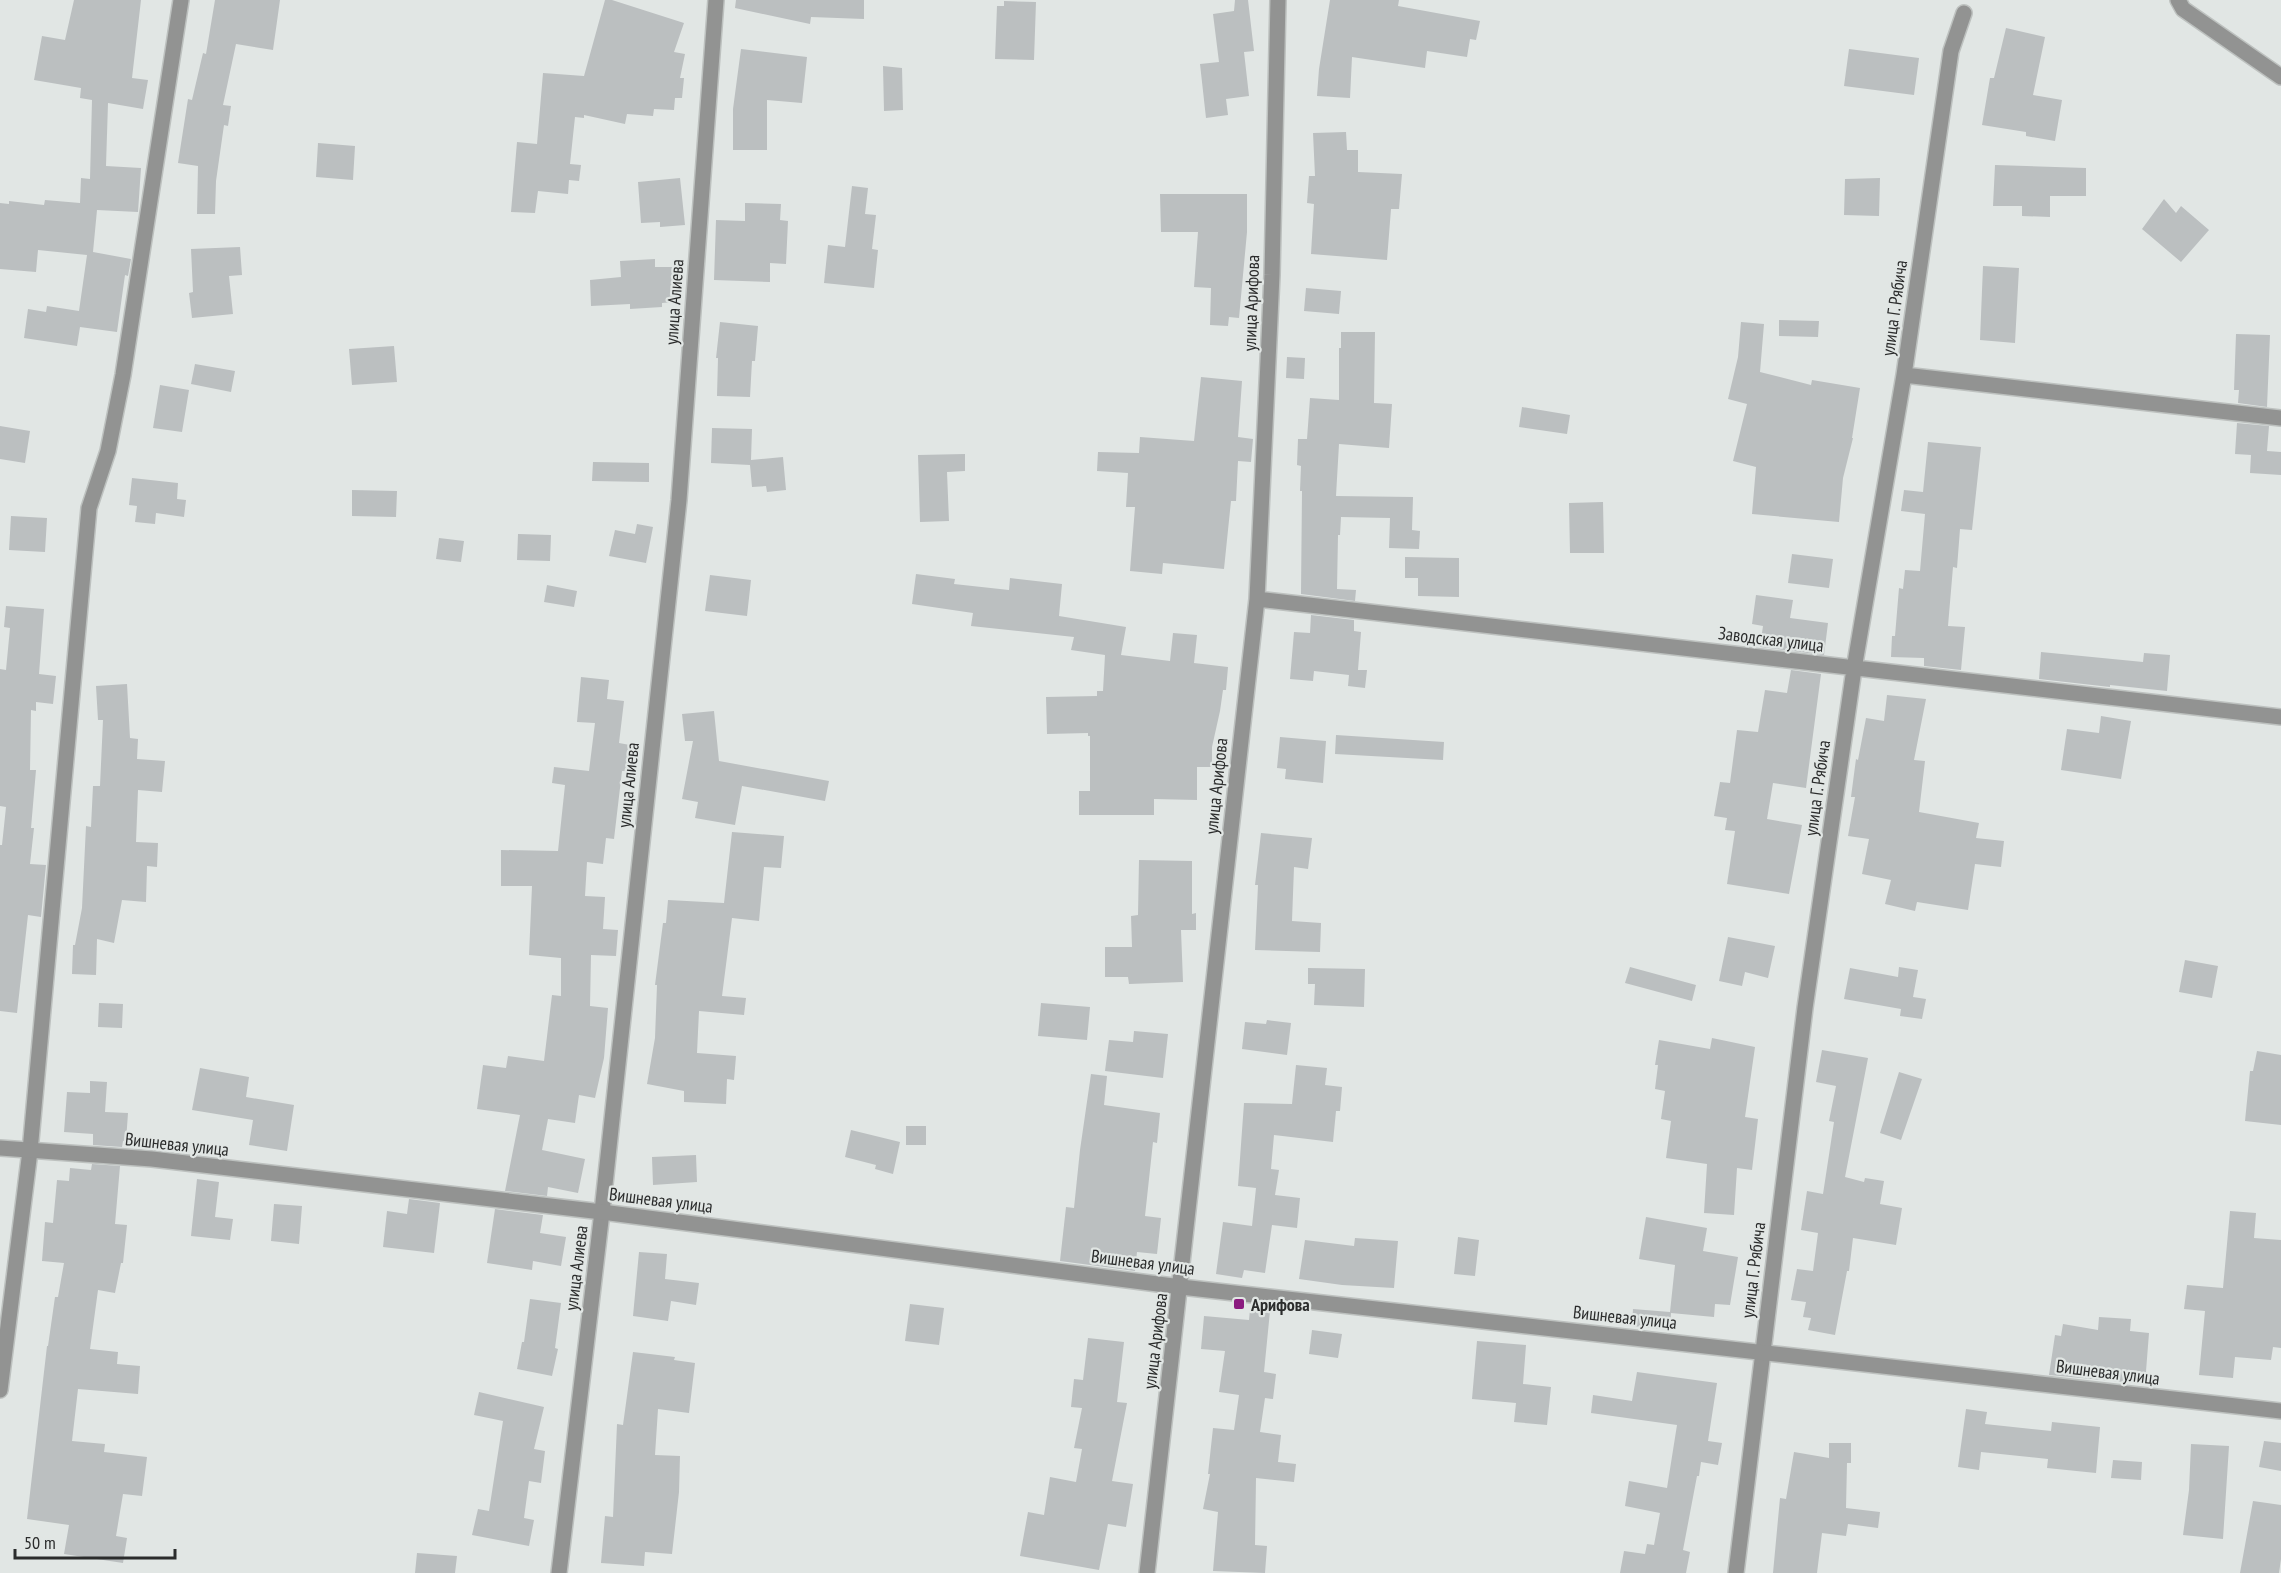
<svg xmlns="http://www.w3.org/2000/svg" width="2281" height="1573" viewBox="0 0 2281 1573" font-family="'PT Sans Narrow',sans-serif">
<style>
.building{fill:#bbbfc0}
.lines{fill:none;stroke-linecap:round;stroke-linejoin:round}
.minor-casing{stroke:#bdc1bf;stroke-width:18}
.tertiary-casing{stroke:#bdc1bf;stroke-width:18}
.minor{stroke:#929392;stroke-width:15}
.tertiary{stroke:#929392;stroke-width:15}
.poi-dot{fill:#8b1b7f;stroke:#e1e6e4;stroke-width:2}
.labels{text-anchor:middle;dominant-baseline:central;stroke-width:4.5;stroke-linejoin:round;paint-order:stroke}
.street-label{font-size:18px;fill:#2b2c2c;stroke:#e1e6e4}
.poi-label{font-size:18px;font-weight:bold;fill:#2b2c2c;stroke:#e1e6e4;text-anchor:start}
</style>
<rect width="100%" height="100%" fill="#e1e6e4"/>
<path class="building" d="M74 0H141L132 78 148 80 143 109 108 103 106 166 141 168 138 212 97 210 93 252 131 259 128 276 125 275 117 332 80 327 77 346 24 338 28 309 46 312 47 306 79 311 87 255 38 250 36 272 0 269V203L9 204V201L44 205 45 200 80 203 81 178 90 179 92 100 80 98 81 88 34 80 42 36 65 40Z
M215 0H280L273 50 236 44 223 105 231 106 228 126 224 125 216 181 215 214H197L198 166 178 163 188 99 192 100 203 53 206 54Z
M605 0H612L684 23 674 52 685 54 680 78H684L682 98H675L674 110 654 109 653 116 627 114 625 124 584 115V118L575 117 570 164 581 165 579 181 569 180 568 194 538 191 535 213 511 212 517 142 537 144 543 73 584 76Z
M736 0H864V19L811 17 810 24 735 8Z
M1235 0H1248L1254 51 1244 52 1249 96 1226 99 1228 115 1206 118 1200 64 1219 62 1213 14 1234 11Z
M1330 0H1399L1398 6 1480 21 1476 40 1470 39 1467 57 1427 51 1425 68 1352 57 1350 98 1317 96 1319 69Z
M1004 1 1036 2 1034 60 995 59 997 6H1004Z
M2006 28 2045 37 2033 95 2062 100 2055 141 2026 136V132L1982 125 1990 78H1994Z
M741 49 807 57 802 103 767 100V150H733V109Z
M1849 49 1919 58 1914 95 1844 86Z
M883 66 902 68 903 110 884 111Z
M1346 132 1347 150H1358V172L1402 174 1399 209H1391L1387 260 1311 254 1314 204 1307 203 1309 176H1315L1313 133Z
M318 143 355 146 353 180 316 177Z
M1995 165 2086 168V196H2050V217L2022 216V206H1993Z
M680 178 685 225 660 227V222L641 223 638 182Z
M1880 178 1879 216 1844 215 1845 179Z
M852 186 868 188 865 214 876 215 872 249 878 250 874 288 824 283 828 245 845 247Z
M1160 194H1247V232L1239 318 1229 317 1228 326 1210 325 1211 288 1194 287 1198 232H1161Z
M2164 199 2176 213 2181 206 2209 230 2181 262 2142 229Z
M745 203 781 204 780 220 788 221 786 264 770 263V282L714 280 716 220 745 221Z
M240 247 242 275 229 276 233 314 192 318 189 293 193 292 191 249Z
M655 259V267H673L674 302 662 303V307L630 309V304L591 306 590 280 621 277 620 261Z
M1983 266 2019 268 2015 343 1980 340Z
M1306 288 1341 291 1339 314 1304 311Z
M1779 320 1819 321 1818 337 1779 336Z
M720 322 758 326 755 361H752L750 397 717 396 718 358H716Z
M1741 322 1764 324 1760 372 1811 385 1812 380 1860 388 1852 438H1853L1843 478 1839 522 1752 514 1756 467 1733 461 1747 404 1728 399 1738 357Z
M1341 332H1375L1374 403 1392 404 1389 448 1339 444 1336 496 1413 497 1412 530 1420 531 1419 549 1389 548 1390 518 1341 517 1340 535H1338L1337 589 1356 590 1355 601 1301 594 1302 491H1300L1301 466 1297 465 1298 439H1307L1310 398 1339 400V348H1341Z
M2236 334 2270 335 2267 407 2238 403 2239 390H2234Z
M394 346 397 382 352 385 349 349Z
M1287 357 1305 358 1304 379 1286 378Z
M195 364 235 371 231 392 191 384Z
M1201 377 1242 381 1238 437 1253 439 1251 462 1238 461 1236 501H1231L1224 569 1163 563 1162 574 1130 571 1135 507H1126L1128 473 1097 471 1098 452 1139 453 1140 437 1194 441Z
M160 385 189 390 182 432 153 428Z
M1522 407 1570 415 1567 434 1519 427Z
M2237 423 2269 426 2267 451 2281 452V475L2250 473 2251 455 2235 454Z
M0 426 30 431 25 463 0 459Z
M712 428 752 429 751 460 783 457 786 490 767 492 766 486 752 487 750 465 711 463Z
M1928 442 1981 447 1972 530 1960 529 1957 568 1953 567 1948 626 1965 627 1961 670 1924 666V658L1891 657 1892 636H1895L1899 588 1903 589 1905 570 1920 571 1925 514 1901 511 1904 490 1923 492Z
M965 454V471L947 472 949 521 920 522 918 455Z
M593 462 649 463V482L592 481Z
M132 478 178 483 177 499 186 500 184 517 156 513 155 524 135 522 137 506 129 505Z
M352 490 397 491 396 517 352 516Z
M1603 502 1604 553H1570L1569 503Z
M11 516 47 518 45 552 9 550Z
M637 524 653 527 646 563 609 556 615 530 635 534Z
M518 534 551 535 550 561 517 560Z
M439 538 464 541 461 562 436 559Z
M1792 554 1833 559 1829 588 1788 583Z
M1405 557 1459 558V597L1418 596V578H1405Z
M916 574 955 579 954 584 1009 590 1010 578 1062 584 1059 616 1126 627 1121 655 1170 661 1173 633 1197 635 1194 663 1228 667 1226 690H1223L1220 711 1212 747V767H1197V800L1154 799V815H1079V791H1090V736H1088V733L1047 734 1046 697 1097 696V691H1103L1105 655 1071 650 1074 637 971 626 973 613 912 604Z
M710 575 751 580 747 616 705 611Z
M547 585 577 591 574 607 544 602Z
M1756 595 1793 600 1790 618 1828 623 1824 655 1760 647 1763 626 1752 624Z
M6 606 44 609 39 674 56 676 53 704 36 702V711L31 710 30 770H36L31 828H34L30 864 46 865 41 917 28 915 17 1013 0 1011V845H2L6 807 0 806V669L6 670 10 628 4 627Z
M1311 615 1354 620V631L1361 632 1358 670H1367L1365 688 1348 686 1349 675 1314 671 1313 681 1290 679 1294 632 1310 633Z
M2041 652 2143 662 2144 653 2170 655 2167 691 2110 685V687L2039 679Z
M1791 670 1821 674 1806 788 1773 783 1767 819 1802 825 1789 894 1727 884 1735 831 1725 830 1727 818 1714 816 1720 782 1730 783 1737 730 1758 732 1765 690 1787 693Z
M581 677 609 680 607 699 624 701 619 743 630 745 626 771H622L614 839 606 838 603 864 587 862 585 896 605 897 603 929 618 930 616 956 591 955 590 1006 608 1008 604 1058 595 1098 579 1095 575 1123 548 1119 542 1150 585 1159 578 1193 548 1187 547 1196 505 1191 520 1115 477 1109 483 1065 506 1068 508 1056 544 1061 552 995 561 996V958L529 955 532 886H501V850L558 851 565 785 552 783 554 767 589 771 595 723 577 722Z
M127 684 130 738 138 739 137 759 165 761 162 792 138 790 136 842 158 843 157 867 147 866 146 902 122 900 114 943 97 939 96 975 72 974 73 945H75L82 908 86 826 91 827 93 786H100L103 720H98L96 686Z
M1887 695 1926 699 1914 760 1925 761 1919 812 1979 823 1976 838 2004 841 2001 867 1975 864 1968 910 1917 902 1915 911 1885 904 1891 880 1862 874 1869 839 1848 836 1855 797H1851L1856 759 1858 760 1866 718 1884 721Z
M714 711 719 761 829 781 825 801 742 786 735 825 695 818 698 802 682 799 693 741H685L682 714Z
M2101 716 2131 721 2121 779 2061 770 2067 729 2099 733Z
M1336 735 1444 742 1443 760 1335 754Z
M1280 737 1326 741 1323 783 1285 779 1286 769 1277 768Z
M732 832 784 836 781 868 764 867 759 921 732 918 722 996 746 998 744 1015 699 1011 697 1053 736 1056 734 1080 727 1079 726 1104 684 1102V1091L647 1084 655 1038 657 985H655L663 923H666L668 900 724 903Z
M1261 833 1312 838 1308 869 1294 867 1292 921 1321 923 1320 952 1255 950 1258 885H1255Z
M1139 860 1192 861V914L1196 913V930H1181L1183 982 1129 984 1128 977H1105V947H1132L1131 916 1138 915Z
M1728 937 1775 946 1768 978 1745 972 1742 986 1719 981Z
M2185 960 2218 966 2212 998 2179 992Z
M1630 967 1696 985 1692 1001 1625 983Z
M1899 967 1918 970 1913 997 1926 999 1922 1019 1900 1016 1901 1009 1844 999 1850 968 1898 977Z
M1308 968 1365 969 1364 1007 1314 1005 1315 984H1308Z
M99 1003 123 1004 122 1028 98 1027Z
M1041 1003 1090 1007 1087 1040 1038 1036Z
M1267 1020 1291 1023 1287 1055 1242 1049 1245 1022 1266 1024Z
M1134 1031 1168 1034 1163 1078 1105 1071 1109 1040 1133 1042Z
M1712 1038 1755 1047 1745 1117 1758 1119 1755 1145 1752 1170 1737 1168 1734 1215 1704 1213 1707 1164 1666 1158 1671 1121 1661 1119 1665 1091 1655 1089 1658 1065H1655L1659 1040 1710 1049Z
M1822 1050 1868 1058 1845 1177 1864 1182 1865 1178 1884 1181 1880 1204 1902 1208 1896 1245 1853 1238 1849 1271H1847L1835 1335 1808 1330 1811 1318 1803 1317 1806 1302 1791 1300 1797 1269 1813 1271 1818 1233 1801 1230 1807 1191 1823 1194 1834 1122 1829 1121 1836 1086 1816 1082Z
M2257 1051 2281 1055V1125L2245 1121 2250 1071H2253Z
M1296 1065 1327 1068 1325 1085 1342 1087 1340 1111H1336L1333 1142 1274 1135 1271 1169 1279 1170 1275 1195 1300 1198 1297 1228 1272 1225 1265 1273 1244 1270 1242 1278 1216 1274 1223 1222 1252 1226 1256 1188 1238 1186 1244 1103 1292 1104Z
M200 1068 249 1077 246 1097 294 1105 287 1151 249 1145 253 1120 192 1110Z
M1899 1072 1922 1079 1901 1140 1880 1133Z
M1091 1074 1107 1076 1104 1105 1160 1113 1157 1143 1153 1142 1145 1216 1161 1218 1157 1254 1137 1252 1135 1271 1060 1261 1066 1207 1074 1208 1080 1150Z
M90 1081 107 1082 105 1112 128 1113 126 1141H123L122 1147 93 1145V1134L64 1132 67 1092 90 1093Z
M906 1126H926V1145H906Z
M851 1130 900 1142 893 1174 875 1169 876 1165 845 1157Z
M696 1155 697 1182 653 1185 652 1157Z
M92 1164 120 1166 115 1224 127 1225 123 1263H121L115 1293 98 1290 90 1349 118 1352 117 1364 140 1366 138 1394 78 1389 72 1441 105 1444 104 1452 147 1457 142 1496 123 1494 116 1536 127 1538 123 1563 64 1554 69 1525 27 1519 47 1346H48L55 1297H58L64 1263 42 1261 45 1222 53 1223 57 1180 69 1181 70 1168 91 1170Z
M197 1179 219 1182 215 1217 233 1219 230 1240 191 1236Z
M409 1199 440 1203 434 1253 383 1247 387 1211 407 1214Z
M274 1204 302 1206 299 1244 271 1241Z
M495 1209 543 1215 540 1233 566 1237 561 1266 533 1261 532 1270 487 1263Z
M2230 1211 2256 1213 2254 1238 2281 1240V1348L2273 1347 2271 1360 2235 1357 2233 1378 2199 1375 2205 1311 2184 1309 2187 1285 2223 1288Z
M1646 1217 1707 1228 1703 1251 1738 1257 1730 1305 1715 1304 1714 1317 1671 1313 1670 1330 1632 1326 1633 1309 1670 1312 1675 1265 1639 1259Z
M1458 1237 1479 1240 1475 1276 1454 1274Z
M1355 1238 1398 1241 1394 1288 1342 1285 1299 1279 1305 1240 1354 1246Z
M639 1252 667 1254 665 1279 699 1283 696 1305 671 1301 668 1321 633 1316Z
M530 1299 561 1303 555 1348 558 1349 552 1376 517 1369 522 1342H524Z
M910 1304 944 1308 939 1345 905 1341Z
M1250 1309 1270 1311 1264 1372 1276 1374 1273 1399 1265 1398 1260 1432 1281 1435 1278 1462 1296 1464 1294 1482 1256 1478 1255 1545 1267 1546 1265 1573 1213 1571 1218 1512 1203 1509 1210 1474H1208L1213 1428 1234 1430 1239 1395 1219 1392 1225 1351 1201 1349 1204 1316 1249 1320Z
M2099 1317 2131 1319 2130 1331 2149 1333 2145 1384 2049 1375 2055 1335 2061 1336 2063 1324 2098 1330Z
M1312 1330 1342 1334 1338 1358 1309 1354Z
M1088 1338 1124 1342 1117 1402 1127 1403 1112 1481 1133 1484 1126 1527 1108 1524 1099 1570 1020 1556 1028 1512 1044 1515 1050 1477 1076 1482 1082 1449 1074 1448 1082 1408 1071 1407 1074 1379 1083 1380Z
M1477 1341 1526 1345 1523 1384 1551 1387 1547 1425 1514 1422 1516 1403 1472 1399Z
M633 1352 675 1357 674 1360 695 1363 689 1413 658 1409 655 1455 680 1456 679 1492 672 1554 645 1552 644 1566 601 1563 605 1516 613 1517 617 1424 623 1425Z
M1637 1372 1717 1383 1708 1441 1722 1443 1718 1465 1701 1462 1699 1476H1697L1683 1550 1690 1552 1686 1573H1620L1624 1551 1645 1554 1647 1544 1654 1545 1660 1513 1625 1506 1629 1481 1667 1488 1677 1425 1591 1413 1593 1395 1632 1401Z
M479 1392 544 1407 534 1449 545 1451 541 1483 529 1481 524 1518 534 1520 529 1546 472 1535 478 1509 489 1511 503 1421 474 1415Z
M1966 1409 1987 1412 1985 1424 2051 1431 2052 1422 2100 1427 2096 1473 2047 1468 2048 1459 1981 1452 1979 1470 1958 1467Z
M2264 1441 2281 1443V1471L2259 1467Z
M1829 1443H1851V1463H1847L1846 1508 1880 1512 1878 1528 1848 1524 1846 1536 1822 1533 1817 1573H1773L1780 1498 1786 1499 1794 1452 1829 1458Z
M2191 1444 2229 1446 2223 1539 2183 1535 2189 1490Z
M2113 1460 2142 1462 2141 1480 2111 1478Z
M2253 1501 2281 1505V1559L2279 1573H2240Z
M417 1553 457 1556 455 1573H415Z"/>
<g class="lines">
<g class="minor-casing">
<path id="minor" d="M2178 0 2183 9 2281 77
M1904 375 2281 418
M1257 599 2281 717
M0 1390 30 1151 89 508 108 451 123 375 181 0
M559 1573 602 1212 679 500 716 0
M1147 1573 1257 599 1272 275 1278 0
M1736 1573 1805 1008 1854 669 1904 375 1951 51 1964 13"/>
</g>
<g class="tertiary-casing">
<path id="tertiary" d="M0 1148 152 1159 602 1212 1181 1287 2281 1411"/>
</g>
<use href="#minor" class="minor"/>
<use href="#tertiary" class="tertiary"/>
</g>
<rect class="poi-dot" x="1233" y="1298" width="12" height="12" rx="3"/>
<g class="labels">
<g class="street-label">
<text transform="translate(674 302) rotate(-86)">улица Алиева</text>
<text transform="translate(1251 303) rotate(-88)">улица Арифова</text>
<text transform="translate(1894 308) rotate(-82)">улица Г. Рябича</text>
<text transform="translate(1771 639) rotate(7)">Заводская улица</text>
<text transform="translate(628 785) rotate(-84)">улица Алиева</text>
<text transform="translate(1216 786) rotate(-84)">улица Арифова</text>
<text transform="translate(1817 788) rotate(-82)">улица Г. Рябича</text>
<text transform="translate(177 1144) rotate(6)">Вишневая улица</text>
<text transform="translate(661 1200) rotate(7)">Вишневая улица</text>
<text transform="translate(1143 1262) rotate(7)">Вишневая улица</text>
<text transform="translate(576 1268) rotate(-83)">улица Алиева</text>
<text transform="translate(1753 1270) rotate(-83)">улица Г. Рябича</text>
<text transform="translate(1625 1317) rotate(6)">Вишневая улица</text>
<text transform="translate(1155 1341) rotate(-83)">улица Арифова</text>
<text transform="translate(2108 1372) rotate(7)">Вишневая улица</text>
</g>
<g class="poi-label">
<text x="1251" y="1304">Арифова</text>
</g>
</g>
<path d="M15 1549v9h160v-9" fill="none" stroke="#2b2c2c" stroke-width="3"/>
<text x="24" y="1549" font-size="18" fill="#2b2c2c" stroke="#e1e6e4" stroke-width="4.5" paint-order="stroke">50 m</text>
</svg>
